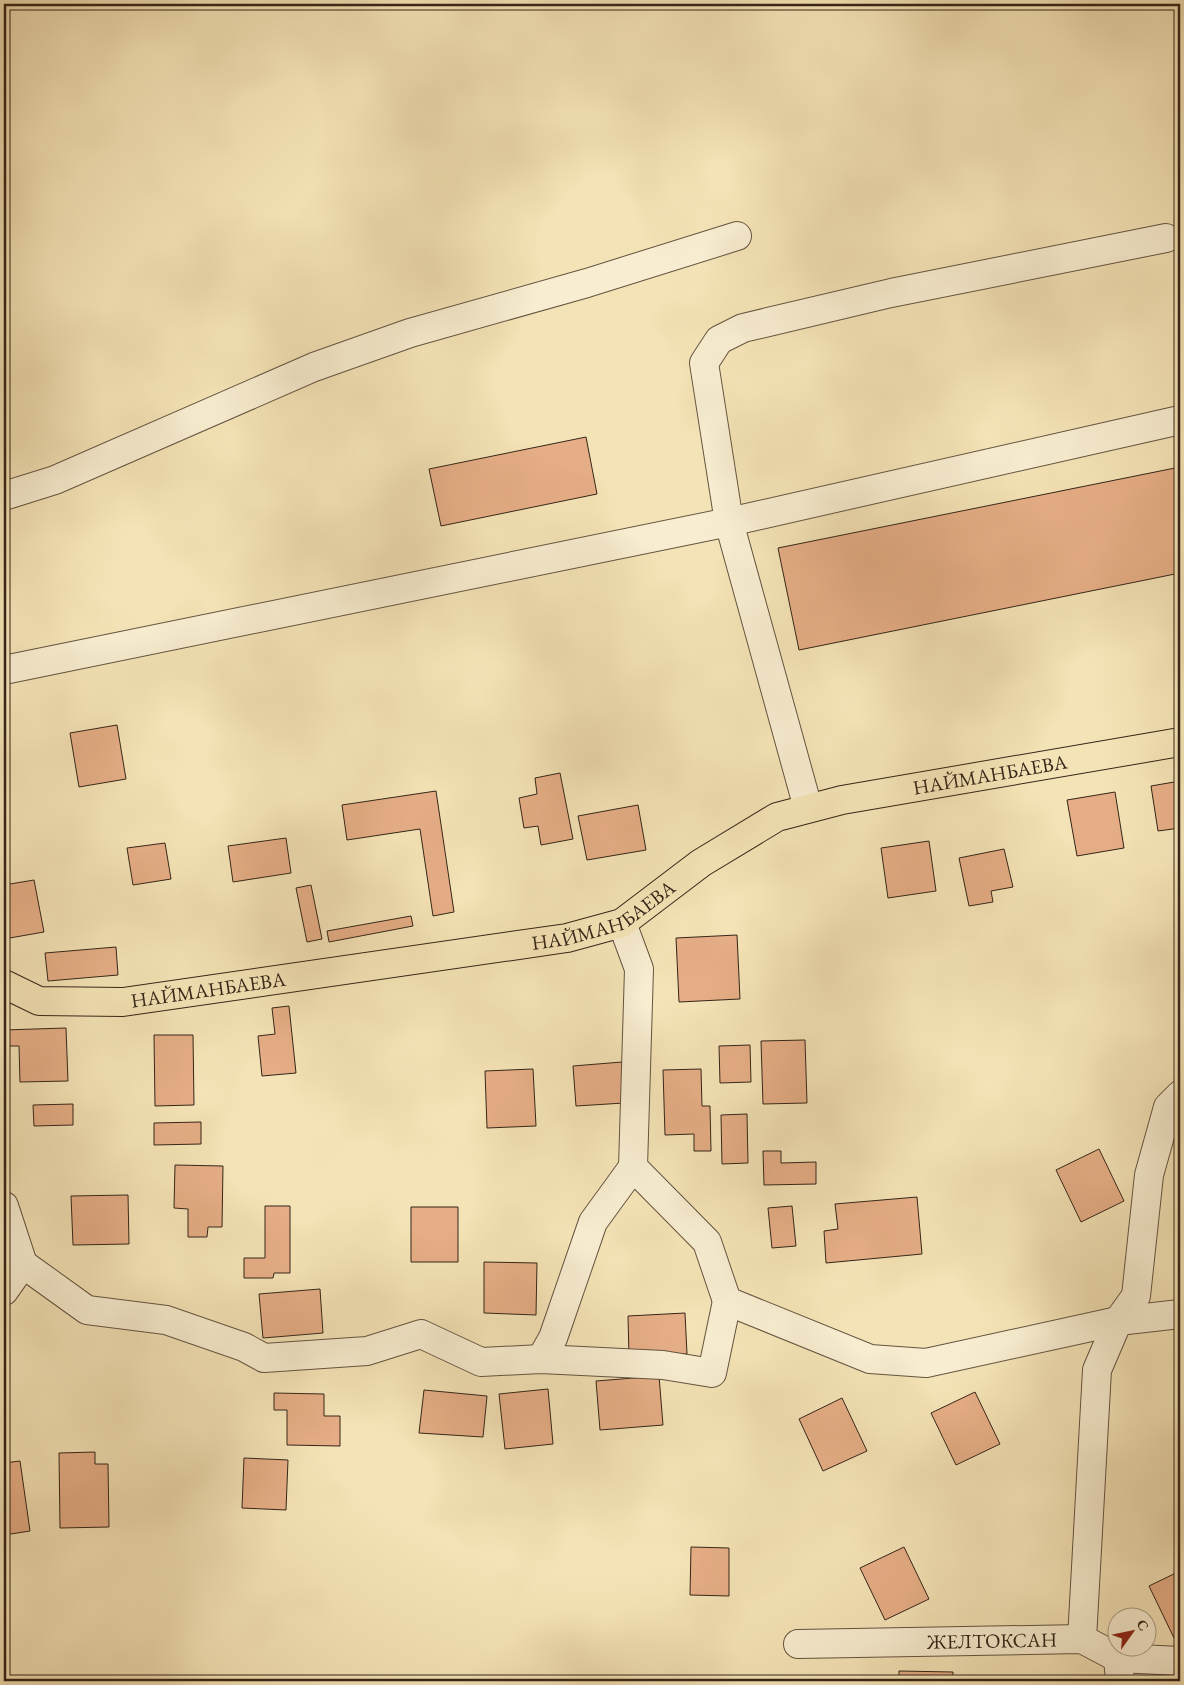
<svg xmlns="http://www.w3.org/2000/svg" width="1184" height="1685" viewBox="0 0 1184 1685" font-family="'EB Garamond',serif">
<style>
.building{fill:#e6ae86;stroke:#342518}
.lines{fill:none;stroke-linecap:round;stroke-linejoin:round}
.minor-casing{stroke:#645440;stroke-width:30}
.major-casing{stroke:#342518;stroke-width:30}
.minor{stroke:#f8edd0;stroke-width:28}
.major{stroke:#f4e3b6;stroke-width:28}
.labels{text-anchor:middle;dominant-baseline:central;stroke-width:5;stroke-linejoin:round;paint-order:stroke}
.street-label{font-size:20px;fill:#342518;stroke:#f8edd0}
</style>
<rect width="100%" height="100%" fill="#f4e3b6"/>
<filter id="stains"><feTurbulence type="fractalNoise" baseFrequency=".004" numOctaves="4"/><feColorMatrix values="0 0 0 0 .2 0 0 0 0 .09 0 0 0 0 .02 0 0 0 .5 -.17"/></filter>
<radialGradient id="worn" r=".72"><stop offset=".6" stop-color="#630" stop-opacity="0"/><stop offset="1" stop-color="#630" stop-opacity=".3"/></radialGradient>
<path class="building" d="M586 437 597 494 441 526 429 469Z
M1180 467V573L799 650 778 548Z
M117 725 126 779 79 787 70 733Z
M560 773 573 839 541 845 538 826 524 828 519 798 537 794 535 778Z
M1180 781V828L1158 831 1151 786Z
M436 791 454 912 433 916 420 829 347 840 342 805Z
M1115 792 1124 848 1077 856 1067 800Z
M638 805 646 850 587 860 578 816Z
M286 838 291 873 233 882 228 846Z
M929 841 936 891 888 898 881 848Z
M165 843 171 879 133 885 127 848Z
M1004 849 1013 887 991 891 993 902 969 906 959 858Z
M34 880 44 932 4 939V885Z
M311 885 322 939 307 942 296 888Z
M411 916 413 926 329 942 327 931Z
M737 935 740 999 679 1002 676 938Z
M116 947 118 975 48 981 45 953Z
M289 1006 296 1073 262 1076 258 1036 275 1034 272 1008Z
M66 1028 68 1081 20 1082 19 1046H4V1030Z
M154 1035H193L194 1105 155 1106Z
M805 1040 807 1103 763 1104 761 1041Z
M750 1045 751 1082 720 1083 719 1046Z
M622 1062 624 1103 576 1106 573 1066Z
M533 1069 536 1126 487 1128 485 1071Z
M701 1069 702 1106H710L711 1151H694V1134L665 1135 663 1070Z
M73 1104V1125L34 1126 33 1105Z
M747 1114 748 1163 722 1164 721 1115Z
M201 1122V1144L154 1145V1123Z
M1099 1149 1124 1201 1081 1222 1056 1170Z
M763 1151H781V1163L816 1162V1184L764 1185Z
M175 1165 223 1166 222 1227H208L207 1237H188V1209L174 1208Z
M128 1195 129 1244 73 1245 71 1196Z
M917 1197 922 1254 826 1263 824 1231 838 1229 835 1204Z
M265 1206H290V1273H274L273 1278H244V1258H265Z
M792 1206 796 1246 772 1248 768 1208Z
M411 1207H458V1262H411Z
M484 1262 537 1263 536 1315 484 1313Z
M320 1289 323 1333 263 1338 259 1294Z
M685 1313 687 1354 629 1356 628 1316Z
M659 1376 663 1425 600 1430 596 1381Z
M548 1389 553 1444 505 1449 499 1394Z
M424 1390 487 1396 483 1437 419 1433Z
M975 1392 1000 1444 956 1465 931 1413Z
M274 1393 324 1394V1416H340V1446L287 1445V1410H274Z
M842 1398 867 1451 823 1471 799 1419Z
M95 1452V1464H108L109 1527 60 1528 59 1453Z
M244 1458 288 1460 286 1510 242 1508Z
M20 1461 30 1531 4 1535V1463Z
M691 1547 729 1548V1596L690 1595Z
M904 1547 929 1599 885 1620 860 1568Z
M1180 1571V1635L1174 1638 1149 1586Z
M899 1671 953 1672V1681H899Z
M1156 1676 1180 1677V1681H1156Z
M1112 1678V1681H1052V1680Z"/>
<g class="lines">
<g class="minor-casing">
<g id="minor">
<path d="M4 496 55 480 314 367 410 333 587 283 737 236"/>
<path d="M4 670 729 522 1180 420"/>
<path d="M808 808 729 522 704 363 719 340 743 328 891 293 1166 238"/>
<path d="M622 923 639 969 633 1167 707 1242 727 1301 870 1359 926 1363 1118 1321 1180 1314"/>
<path d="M4 1206 23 1264 4 1291"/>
<path d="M23 1264 87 1310 166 1320 244 1347 264 1358 367 1351 421 1334 481 1362 541 1359 663 1365 712 1373 727 1301"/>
<path d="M541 1359 553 1338 593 1222 633 1167"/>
<path d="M1082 1639 1097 1370 1118 1321 1136 1296 1149 1175 1168 1107 1180 1095"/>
<path id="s1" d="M798 1644 1082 1639 1118 1658 1180 1661"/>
<path d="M1118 1658 1120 1681"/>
</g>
</g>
<g class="major-casing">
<g id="major">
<path id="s2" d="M4 984 39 1001 123 1002 567 938 622 923 701 863 777 817 842 800 1180 742"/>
</g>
</g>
<use href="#minor" class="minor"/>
<use href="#major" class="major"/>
</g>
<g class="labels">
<g class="street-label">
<text stroke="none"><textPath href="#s2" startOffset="1034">НАЙМАНБАЕВА</textPath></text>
<text stroke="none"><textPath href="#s2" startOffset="614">НАЙМАНБАЕВА</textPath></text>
<text stroke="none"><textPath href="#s2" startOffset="209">НАЙМАНБАЕВА</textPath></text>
<text stroke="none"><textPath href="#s1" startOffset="194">ЖЕЛТОКСАН</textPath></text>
</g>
</g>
<rect width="1184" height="1685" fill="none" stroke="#f4e3b6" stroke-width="20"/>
<rect x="5" y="5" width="1174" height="1675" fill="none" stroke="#342518" stroke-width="2.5"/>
<rect x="10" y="10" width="1164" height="1665" fill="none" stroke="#342518"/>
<g transform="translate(1132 1632) rotate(57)"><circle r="24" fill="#f8edd0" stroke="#aa9d86"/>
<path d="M0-4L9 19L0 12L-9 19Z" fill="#8f2418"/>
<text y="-8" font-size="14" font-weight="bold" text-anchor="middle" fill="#342518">С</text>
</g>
<rect width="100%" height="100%" filter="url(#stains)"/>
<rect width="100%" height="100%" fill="url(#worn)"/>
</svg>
